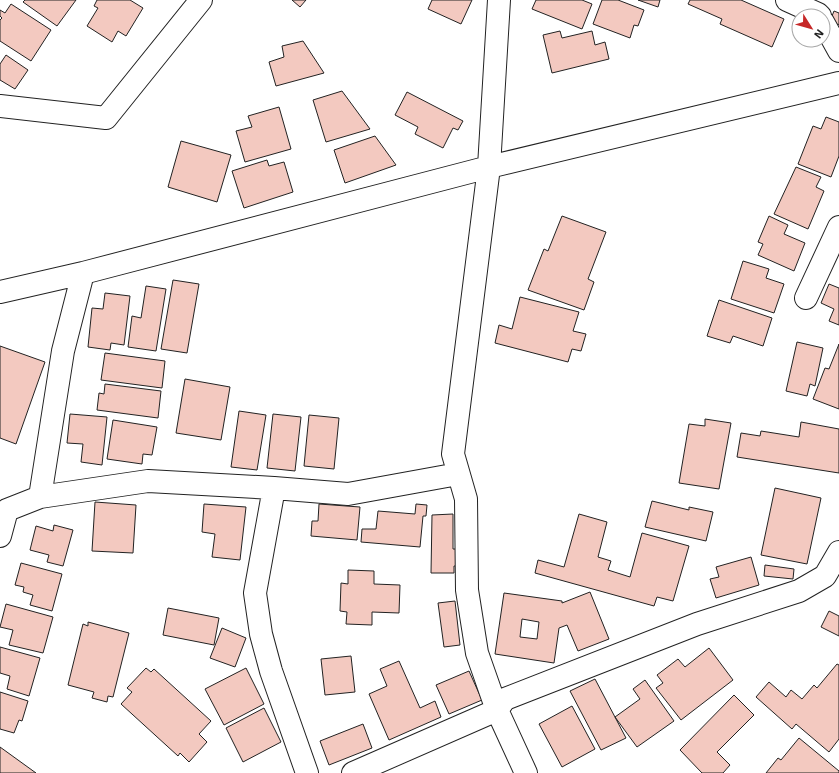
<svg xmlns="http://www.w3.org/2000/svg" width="839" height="773" viewBox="0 0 839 773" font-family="'Exo 2',sans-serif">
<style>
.building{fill:#f3c9c0;stroke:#222;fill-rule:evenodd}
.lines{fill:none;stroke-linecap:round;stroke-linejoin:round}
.minor-casing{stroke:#222;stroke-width:24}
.minor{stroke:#fff;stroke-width:22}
</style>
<rect width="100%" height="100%" fill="#fff"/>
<path class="building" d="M25 0H76L57 26 23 2Z
M97 0H130L143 8 126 36 118 31 112 42 87 26 98 8 94 6Z
M292 0H306L300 7Z
M432 0H472L461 24 428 9Z
M536 0H582L592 4 582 29 532 9Z
M602 0H618L644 10 638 26 634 25 630 38 593 24Z
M638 0H660L658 7Z
M690 0H741L784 19 772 47 720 24 722 19 688 4Z
M11 4 51 30 31 61 0 41V20L2 18 0 16V10L5 13Z
M834 11 839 13V25L830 21Z
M560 31 562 38 592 31 595 45 605 42 609 59 552 73 543 35Z
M303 41 324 73 276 86 269 62 284 57 282 46Z
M6 55 28 70 15 89 0 80V64Z
M342 91 370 129 326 142 313 100Z
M407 92 463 121 458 130 453 128 443 148 415 134 418 127 395 115Z
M279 107 291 149 245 162 236 131 252 127 248 116Z
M826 117 839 122V156L831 177 798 164 813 126 821 129Z
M375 136 396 165 345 183 334 150Z
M181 141 231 155 217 202 168 187Z
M267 160 269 166 284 162 293 192 244 208 232 171Z
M796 167 821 177 816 187 824 191 808 229 774 214Z
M562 216 606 232 588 279 594 282 584 310 528 290 544 249 548 251Z
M769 216 788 225 784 234 805 243 794 271 758 255 763 244 758 242Z
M743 261 769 269 766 278 784 284 774 313 731 299Z
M173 280 199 284 187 353 161 349Z
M829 284 839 288V325L829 321 834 309 821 303Z
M146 286 166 289 156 351 128 347 132 316 141 318Z
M105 293 130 296 124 345 111 343 110 350 88 347 92 308 103 309Z
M520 297 579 312 573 331 586 334 581 351 572 349 568 362 495 343 499 325 512 329Z
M719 300 772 318 763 346 733 336 730 343 707 336Z
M797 342 823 348 815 386 810 384 807 396 786 391Z
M839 344V409L813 399 825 368 829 369Z
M0 346 45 362 16 444 0 438Z
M105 353 165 361 162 388 101 380Z
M185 379 230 387 221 440 176 433Z
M105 384 161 391 158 418 97 410 99 393 104 394Z
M239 411 266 415 257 470 231 467Z
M70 414 107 417 102 465 81 462 83 444 67 443Z
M273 414 301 417 295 471 267 468Z
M309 415 339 418 334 469 304 466Z
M705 419 731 423 719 489 679 483 689 424 705 426Z
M113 420 157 427 152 455 143 454 142 464 107 459Z
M801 422 839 429V473L737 457 741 433 760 436 761 431 799 437Z
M775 488 821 498 807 564 761 555Z
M652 501 689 510V507L713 512 706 541 645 527Z
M95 502 136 505 133 553 92 551Z
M204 504 246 507 240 560 212 557 215 534 202 532Z
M319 504 360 507 357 540 311 536 312 521H318Z
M416 504 427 505 426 516H423L420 547 361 542 362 529H376L378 511 415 514Z
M453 514V549H456V566H454V573H431L432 515Z
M579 514 607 522 598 557 611 561 608 570 630 577 642 533 689 546 673 601 657 597 654 606 535 573 538 560 564 567Z
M54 525 73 530 63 566 47 562 49 555 30 550 36 526 53 531Z
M751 557 759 585 716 598 710 579 719 577 716 567Z
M21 563 62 574 52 611 30 605 33 595 23 592 24 587 15 585Z
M765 565 794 569 793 579 764 576Z
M348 570 374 571V584L400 585 399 613 372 612V625L346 624 347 612 340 611 341 583 348 584Z
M590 592 609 639 578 651 567 625 559 628 554 663 495 654 504 593 562 601V603ZM522 619 539 622 537 639 520 637Z
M455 601 460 645 444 647 438 603Z
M6 604 53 617 43 653 9 645 13 630 0 627Z
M168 608 219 618 214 645 163 635Z
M829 611 839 616V636L821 627Z
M88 622 129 633 113 697 108 696 107 702 92 698 94 692 68 685 83 624 88 626Z
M222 628 246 638 235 667 210 658Z
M0 647 40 658 29 696 7 689 10 676 0 673Z
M709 648 733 680 681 720 656 688 663 683 657 675 678 659 685 667Z
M351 656 355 692 325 695 321 659Z
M399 661 420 708 435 701 441 717 389 740 369 694 387 686 380 669Z
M837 664 839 665V739L829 752 796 724 792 729 756 697 769 682 786 697 791 690 802 699 814 685 817 688Z
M146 668 151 672 154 669 211 721 199 734 207 742 189 762 180 753 178 756 121 704 132 692 127 688Z
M246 668 264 704 224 725 205 689Z
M469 671 482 700 449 714 436 685Z
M595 679 626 738 601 750 570 691Z
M645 680 674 721 637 747 615 717 640 699 633 689Z
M0 692 28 701 22 721 19 720 14 733 0 729Z
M734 695 754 715 717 752 730 765 723 773H702L680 750Z
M572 706 595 749 562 767 539 724Z
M264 708 281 742 243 762 226 728Z
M363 724 372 748 329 765 320 741Z
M799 738 839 771V773H766L778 758 781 760Z
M0 747 36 773H0Z"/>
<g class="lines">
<g class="minor-casing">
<path id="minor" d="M499 0 489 167 453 454 466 499 467 590 477 653 497 710 526 773
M787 0 818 14 820 16
M823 22 839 51
M0 106 106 118 201 0
M83 273 63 351 40 497 148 481 274 488 348 494 458 474
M0 292 83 273 489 167 839 83
M806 298 839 227
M274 488 255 593 261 634 271 671 307 773
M0 536 7 510 40 497
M353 773 497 710 505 699 697 624 799 591 825 576 839 552"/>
</g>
<use href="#minor" class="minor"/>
</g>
<g transform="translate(811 28) rotate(127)"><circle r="19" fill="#ffffff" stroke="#a7a7a7"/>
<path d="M0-3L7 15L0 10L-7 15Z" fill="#c62828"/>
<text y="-6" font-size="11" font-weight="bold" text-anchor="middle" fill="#222222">N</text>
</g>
</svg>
